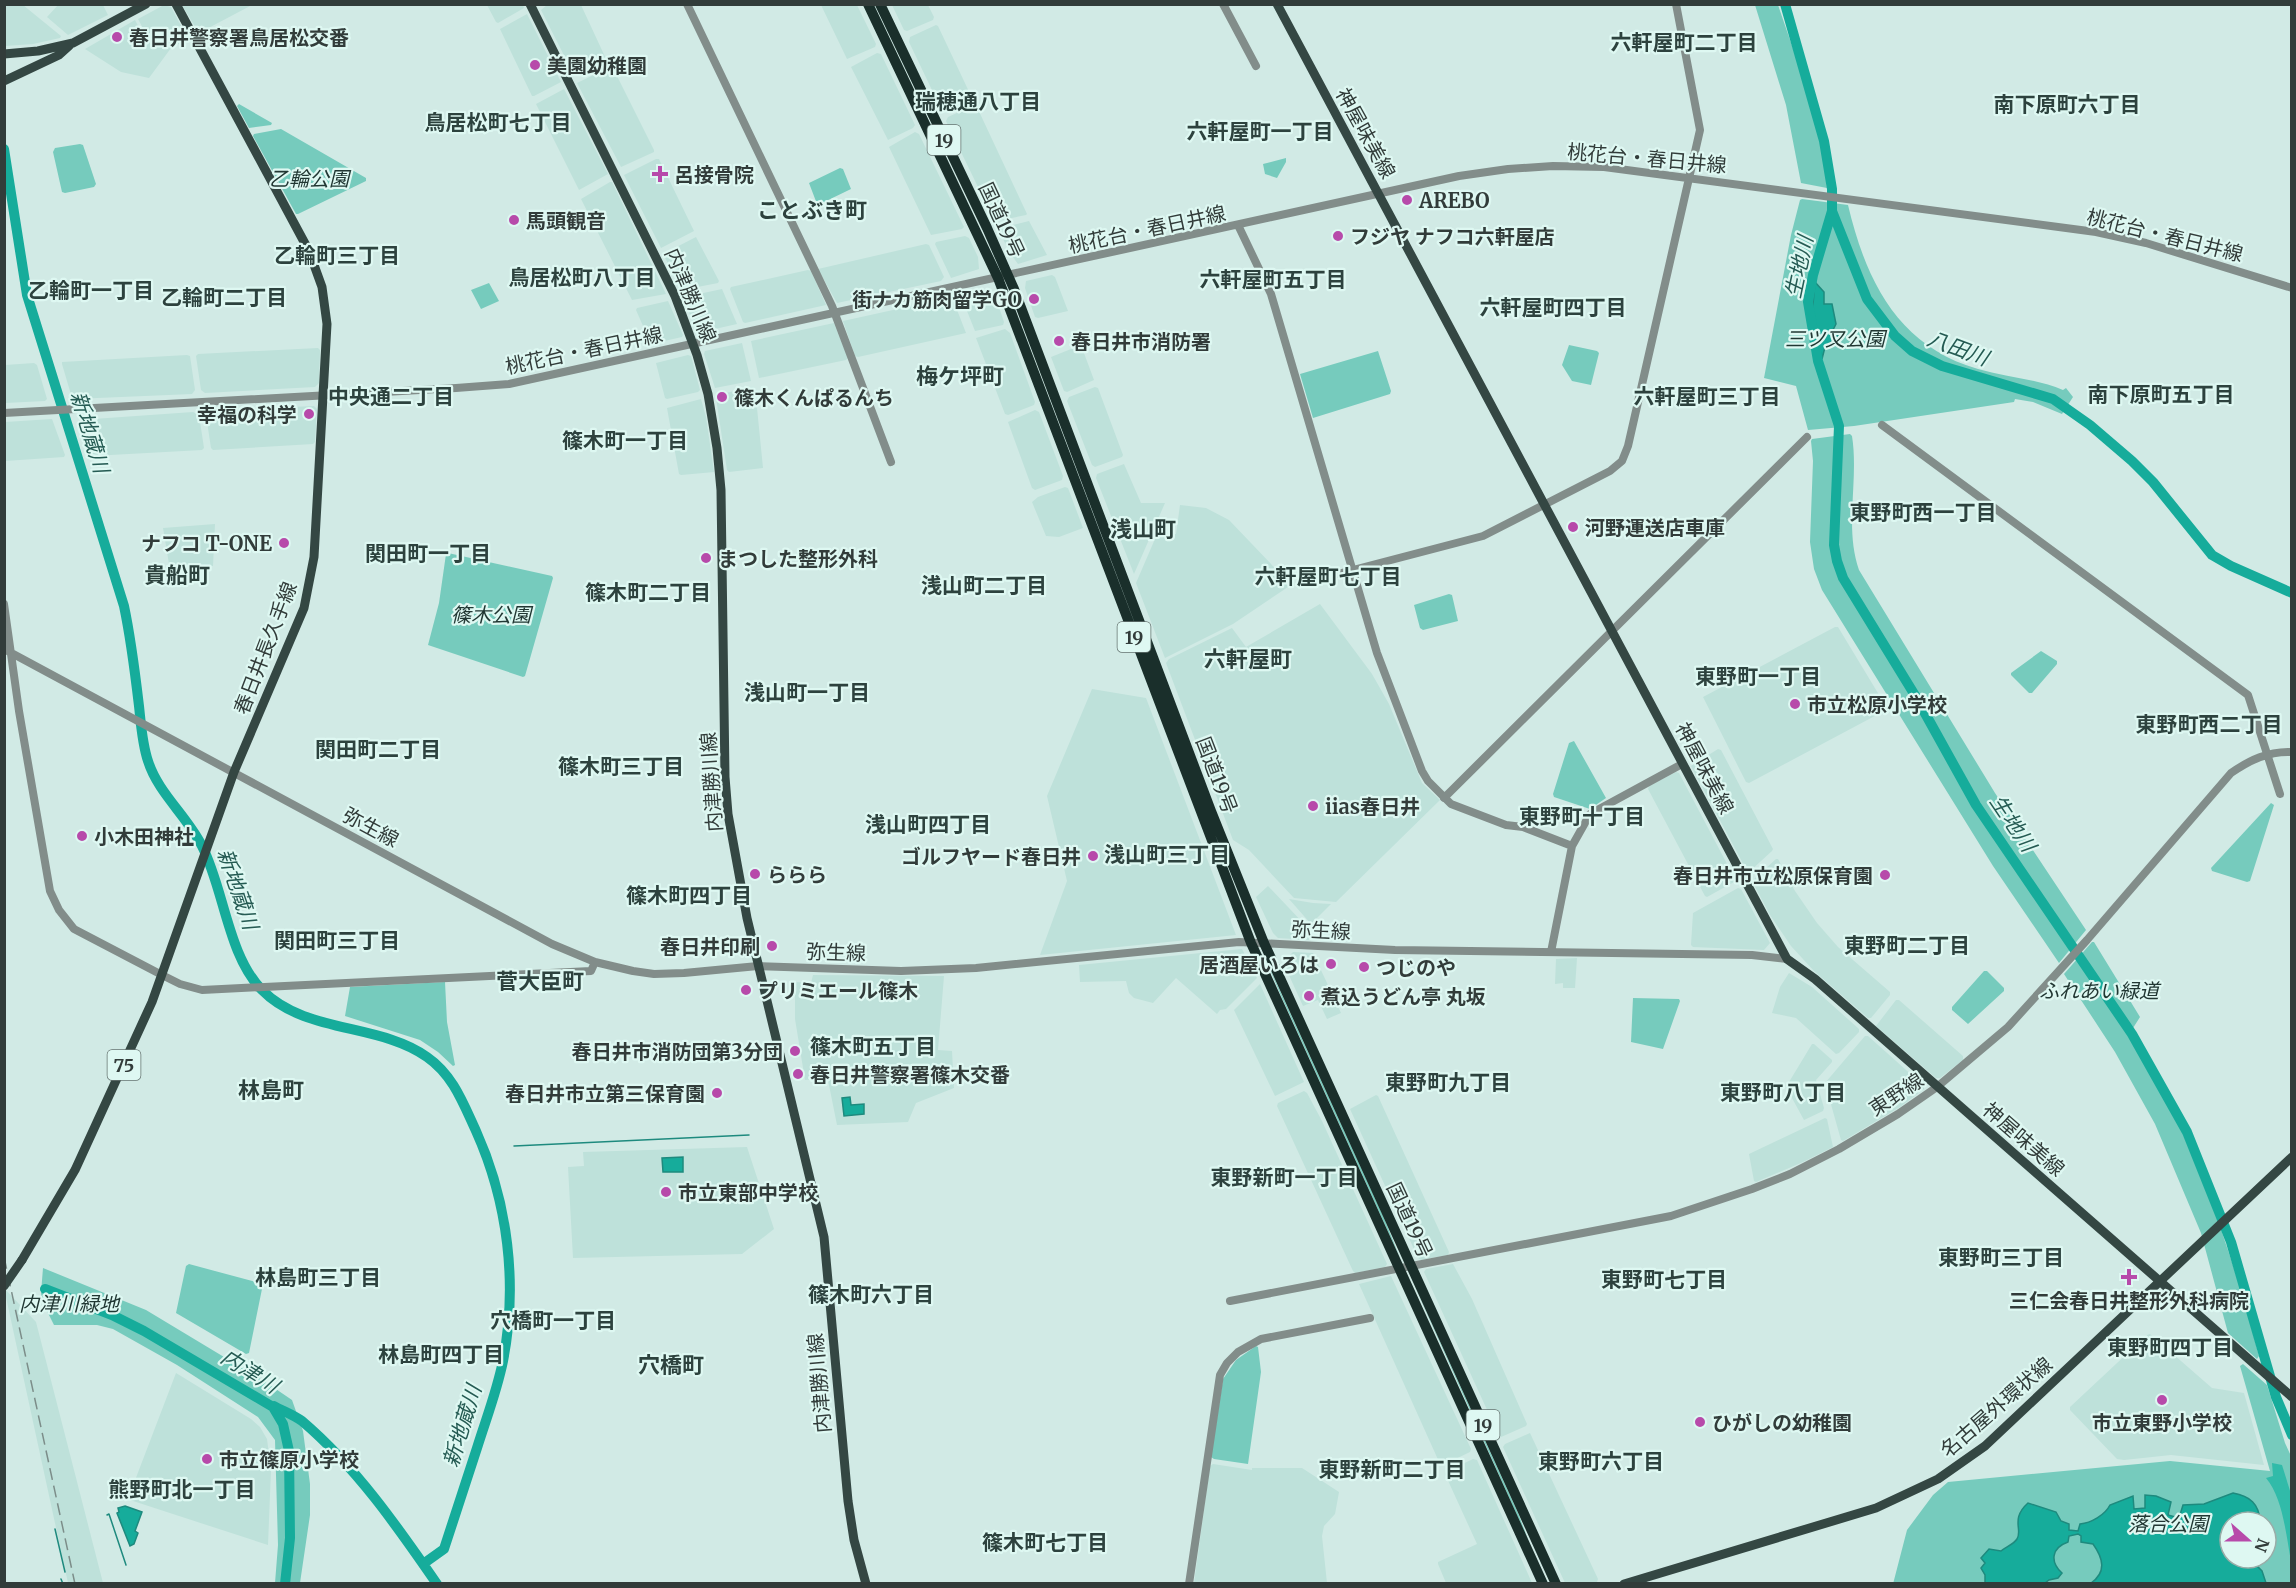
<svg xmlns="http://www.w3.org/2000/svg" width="2296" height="1588" viewBox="0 0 2296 1588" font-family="Merriweather,'Noto Sans JP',serif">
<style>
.built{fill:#bee1da}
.green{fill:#76cbbd;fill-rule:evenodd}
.forest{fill:#31bba9}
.water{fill:#16ac9b;stroke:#1e8a7e;stroke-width:1.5}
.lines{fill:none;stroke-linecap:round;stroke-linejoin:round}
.stream{stroke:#1e8a7e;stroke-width:1.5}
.river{stroke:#16ac9b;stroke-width:10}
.minor{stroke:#828d8a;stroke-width:8}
.major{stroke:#344743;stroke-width:9}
.highway{stroke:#1a2f2b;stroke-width:10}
.rail{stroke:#7c8d89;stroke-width:1.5;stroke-dasharray:12 6;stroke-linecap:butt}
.major-bridge{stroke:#344743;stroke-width:9}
.poi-dot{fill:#b74aaa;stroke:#def8f2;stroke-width:2}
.labels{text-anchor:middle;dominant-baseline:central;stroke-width:4.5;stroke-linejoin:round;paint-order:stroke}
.shield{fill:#def8f2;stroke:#667471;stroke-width:1.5}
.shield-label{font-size:18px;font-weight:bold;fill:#323c3a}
.poi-label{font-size:20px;font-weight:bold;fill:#323c3a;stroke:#def8f2;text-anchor:start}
.street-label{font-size:20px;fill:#323c3a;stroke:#def8f2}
.park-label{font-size:20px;font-style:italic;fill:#213733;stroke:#def8f2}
.neighbourhood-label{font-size:21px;font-weight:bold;fill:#2d423e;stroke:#def8f2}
.water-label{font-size:21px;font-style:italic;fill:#255b53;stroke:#def8f2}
.quarter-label{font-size:22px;font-weight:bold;fill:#2d423e;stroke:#def8f2}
</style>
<rect width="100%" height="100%" fill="#d1eae5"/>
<path class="built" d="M5 4 23 5 61 36 60 38 33 44 5 46Z
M59 4 103 5 108 15 68 35 47 17Z
M164 5 171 7 188 39 175 46 146 34 138 19Z
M182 5H252L199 33Z
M487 5H523L524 8 498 23 496 22Z
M547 5H581L607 61 574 75 541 10Z
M821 5H857L876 44 875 47 847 59Z
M892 5H928L934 17 933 20 907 31 904 30Z
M527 14 561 82 534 96H532L500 29Z
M135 20 144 37 171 48 149 78 121 72 85 49Z
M936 25 938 26 972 98 971 101 946 113 942 111 909 42 910 37Z
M877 53 881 54 915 125 913 128 888 140 851 67Z
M610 67 613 68 654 150V152L621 167 577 83Z
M564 89 608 174 579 190 536 104Z
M974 105H976L1027 214 1026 215 997 221 994 220 946 121 948 117Z
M915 132 919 134 964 227 962 229 931 235 889 147Z
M656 159H659L694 231 661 248 624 175Z
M610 182H612L666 294 632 300 581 199Z
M1029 221 1047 255 1018 264 1010 253 999 231 1001 228Z
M965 236 969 238 978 257 979 269 951 278 935 244 936 242Z
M696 237 719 281 718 283 682 290 663 254Z
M926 244 929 245 944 277 941 281 837 303 818 269Z
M808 270 811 271 826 305 745 323 743 322 730 289 731 287Z
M1052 275 1055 277 1068 311 1038 318 1035 317 1028 297 1025 288 1026 281Z
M722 289 737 324 697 333 684 299 685 297Z
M988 290 997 301 1004 322 1003 325 975 331 961 296Z
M952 297 966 333 858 357 855 356 843 321Z
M668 301 683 335 682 337 651 344 636 310 637 308Z
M834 323 848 358 846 360 759 378 751 341Z
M1005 329 1010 333 1035 402 1034 405 1008 415 1005 414 976 338Z
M742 343 751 381 715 388 704 354 705 351Z
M1081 345 1094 380 1067 392 1064 391 1051 357Z
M318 348 320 350 319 383 315 387 205 393 201 390 196 356 198 354Z
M187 355 190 356 195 390 192 394 74 399 72 398 62 364V362Z
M688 355 691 356 700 390 698 392 667 399 665 398 656 363Z
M34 363 37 365 47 399 45 401 5 403V365Z
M752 387 755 388 763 468 729 472 727 470 716 398 717 395Z
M1095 387 1098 388 1123 455 1122 457 1095 467 1092 465 1067 401 1069 397Z
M701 399 706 417 714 472 681 475 679 474 667 408Z
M314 406 317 409 315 442 313 444 213 450 211 448 206 415 208 411Z
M1035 410 1039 412 1063 476 1062 480 1035 490 1032 488 1008 422Z
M193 412 199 415 204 448 202 450 92 456 89 454 79 420Z
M52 419 65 455 64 457 5 461V422Z
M1124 464 1141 503H1165L1134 574 1096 478 1097 474Z
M1065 487 1068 488 1083 528 1059 537 1046 536 1032 502 1038 497Z
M1180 505 1206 508 1229 520 1291 585 1233 624 1165 658 1136 583 1158 532 1176 534Z
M215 524 213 566 169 564 163 528Z
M1320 604 1372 674 1389 704 1422 783 1440 800 1336 902 1294 898 1249 850 1233 840 1166 663 1169 659 1232 628 1246 647Z
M1835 627H1838L1887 708 1886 710 1749 783 1746 782 1703 697Z
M1092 689 1146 698 1236 935 1040 955 1067 881 1047 796Z
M1718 749 1721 750 1773 849 1772 851 1749 872 1747 871 1691 766Z
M1676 772 1679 773 1735 879 1734 882 1707 897 1705 896 1648 789 1649 786Z
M1776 859H1778L1795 891 1817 923 1838 947 1890 992V995L1871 1018H1868L1814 971 1791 946 1770 915 1752 881Z
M1268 886 1306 926 1309 940 1278 938 1273 933 1256 897Z
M1738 888 1741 889 1770 943 1764 950 1693 947 1691 945 1693 913Z
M1289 899 1313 903 1331 904 1311 924Z
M1242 949 1257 978 1226 1009 1220 1010 1217 1014 1176 978 1153 1003 1134 998 1129 993 1126 981 1080 982 1079 965Z
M1293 952 1313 953 1341 1013 1327 1019 1318 1000 1303 1006 1283 962Z
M1577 958 1575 988H1563V983L1555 984 1556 959Z
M1789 973 1812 987 1859 1029V1032L1839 1053 1836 1054 1796 1018 1772 1013 1780 987Z
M813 975 944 976 938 1050 952 1051 954 1088 916 1103 908 1122 837 1125 828 1080 825 1078 805 1080 795 1019V982L811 983Z
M1260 984 1304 1082 1275 1096 1234 1010Z
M1896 1000H1899L1963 1056V1060L1940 1078H1936L1876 1026Z
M1865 1036H1868L1924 1086V1089L1900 1107 1843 1141 1841 1140 1825 1083Z
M1812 1044H1814L1832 1060V1062L1816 1080 1824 1108 1823 1111 1804 1120 1786 1087Z
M1304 1091 1307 1093 1322 1121 1387 1264 1385 1267 1355 1273 1353 1271 1277 1106 1278 1103Z
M1376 1095 1378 1096 1449 1252 1448 1255 1421 1260 1418 1258 1350 1109Z
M1825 1118 1827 1119 1833 1147 1803 1162 1756 1182 1754 1181 1749 1154Z
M747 1147 774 1229 742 1254 573 1258 568 1167 584 1166 583 1152Z
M1453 1264 1472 1299 1527 1424 1526 1426 1501 1437 1499 1436 1424 1272 1426 1269Z
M1391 1276 1471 1449 1470 1452 1443 1465 1440 1464 1359 1284Z
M4 1288 36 1322 103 1583H68Z
M2150 1334 2212 1388 2244 1393 2264 1465 2171 1455 2124 1460 2117 1459 2070 1410V1407L2147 1335Z
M176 1373 251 1419 260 1427 267 1439 271 1470 268 1545 130 1500 129 1496Z
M1530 1433 1598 1579 1597 1582 1565 1583 1503 1447 1505 1444Z
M1473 1459 1477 1460 1532 1583H1446L1438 1564V1562L1477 1544 1445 1474 1446 1472Z
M1213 1464 1252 1470V1468H1302L1339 1492 1335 1514 1324 1526 1322 1536 1327 1583H1194L1210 1466Z"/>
<path class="green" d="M1755 5H1778L1810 98 1823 148 1827 188 1801 183 1786 105Z
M239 104 272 123 271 125 249 128 237 106Z
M281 129 366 178V181L298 214H296L253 136 254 134Z
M80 144 83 145 96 184 94 187 65 193 62 192 53 152 55 148Z
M1286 158V162L1277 178 1265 174 1263 164Z
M840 168 843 169 851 189 820 204H817L809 183Z
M1802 199 1848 205C1866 281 1898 346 1978 369 2006 377 2037 379 2063 390L2066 388 2073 397 2062 414 2033 402 2015 399 2014 402 1854 426 1808 430 1796 386 1764 378 1791 235 1800 200Z
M489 283 499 301 481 309 471 290Z
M1569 345 1597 351 1599 353 1591 385 1572 381 1562 365Z
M1378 351 1391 391 1390 394 1313 418 1300 374Z
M1850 434 1852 436C1859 480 1844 527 1859 570L1995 793 2086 930 2059 963 1993 866 1822 590 1814 569 1810 542 1813 461 1811 441 1812 439Z
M448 553 552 576 553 578 525 676 523 677 428 645 439 603 446 554Z
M1449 594 1452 595 1458 621 1423 630 1420 628 1414 605Z
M2041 651 2057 661V664L2032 693H2029L2011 675V673Z
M1574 741 1606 798 1590 809 1554 797 1553 794 1569 743Z
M2271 803 2274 805 2250 881 2247 882 2212 871 2211 868Z
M2092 942H2094L2140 1017 2128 1036C2144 1063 2162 1091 2176 1119 2212 1195 2238 1275 2259 1356L2257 1359 2228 1333 2201 1233 2155 1124 2115 1052 2064 974Z
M1265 958 1384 1218 1400 1258 1282 998Z
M1984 971H1987L2004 988V991L1968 1024 1952 1010V1007Z
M445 982 447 1022 455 1065 453 1066 438 1052 420 1040 345 1016 350 987Z
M1633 998 1679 999 1680 1001 1663 1049 1631 1042Z
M189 1264 263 1284 249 1353 246 1354 176 1313 186 1266Z
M43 1268 146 1310 264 1381 292 1400 303 1431 310 1484V1515L300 1583H275L278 1545 275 1440 258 1417 177 1365 113 1329 97 1325H54L43 1303 41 1293Z
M1411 1278 1518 1513 1529 1542Z
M1256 1346 1258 1347 1261 1372 1248 1464 1214 1459 1211 1457 1223 1379 1236 1360Z
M2243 1364 2267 1385 2285 1443 2291 1456V1583L1893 1584 1907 1530 1933 1495 1948 1482 2170 1461 2270 1471 2240 1366ZM2230 1522H2266V1558H2230Z"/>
<path class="forest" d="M2272 1463 2282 1465 2291 1494V1561C2286 1535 2283 1498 2266 1478L2273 1476Z"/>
<path class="water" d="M1815 282 1824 292V304H1832L1836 324 1833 330 1838 336 1825 347 1822 359 1812 315Z
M850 1097 851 1105 864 1104V1114L844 1116 842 1098Z
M683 1157V1172H663L662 1158Z
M2233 1493C2250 1496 2259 1504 2260 1521L2230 1522V1558H2249L2262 1571 2266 1583H2091C2107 1572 2103 1558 2093 1544L2081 1542V1536L2078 1534 2069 1536 2068 1542C2051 1548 2050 1562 2062 1573L2058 1578 2049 1580 2045 1583H1985V1575L1981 1568 1985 1563 1981 1558 1989 1549 2001 1551C2006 1547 2014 1544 2017 1539 2023 1530 2010 1519 2028 1503L2056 1512 2061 1521 2069 1524V1530L2078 1531 2080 1524C2091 1523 2105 1515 2110 1505L2133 1496 2134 1509 2145 1508V1495L2156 1496 2171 1502 2168 1515 2179 1518 2183 1505 2204 1504Z
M125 1506 142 1512 135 1531 138 1533 134 1544 130 1546 117 1513 119 1512 118 1508Z"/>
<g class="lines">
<path class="stream" d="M514 1146 749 1135
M107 1515 109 1514 126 1565
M55 1529 65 1572
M61 1579 63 1584"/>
<path class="river" d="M1785 4 1824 141 1832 189V211L1867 299 1895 336 1912 351 1942 366 2053 399 2090 425 2132 461 2153 482 2212 555 2231 566 2292 593
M4 149 27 295 124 606C131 639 135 672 139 706 141 724 142 743 148 761 158 793 187 816 202 846 224 889 228 956 262 990 305 1034 380 1023 427 1057 453 1075 463 1103 476 1131 508 1202 518 1284 503 1361 497 1391 486 1419 477 1448 466 1481 455 1515 444 1549L423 1564
M1832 211 1813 275 1808 302 1818 361 1839 426 1834 545 1837 561 1843 578 1916 697 1976 805 2132 1034 2187 1132 2231 1242 2276 1397 2292 1435
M45 1289 112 1315 144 1331 273 1407 283 1424 289 1451 290 1538 285 1584
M274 1406C283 1411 294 1415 302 1421 356 1467 397 1526 437 1584"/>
<path class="minor" d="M687 4 832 306 891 462
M1223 4 1256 66
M1238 225 1271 294 1377 653 1422 771 1428 781 1451 804 1506 825 1523 827 1572 846
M4 413 456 388 509 384 1459 176 1508 169 1553 166 1604 167 2096 232 2146 243 2292 288
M1882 425 2248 695 2280 794
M1307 582 1483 536 1610 471 1622 461 1628 446 1700 130 1676 4
M4 604 19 711 50 891 59 910 74 929 162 975 180 984 202 990 591 971 595 962
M4 649 552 944 595 962 633 971 654 974 684 973 758 966 901 971 976 968 1239 942 1395 950 1752 955 1787 959
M1444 798 1807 437
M1551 952 1572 846 1590 814 1682 764
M1230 1301 1671 1216 1752 1189 1790 1174 1839 1149 1898 1114 1937 1087 2008 1027 2087 940 2231 773C2250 760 2268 751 2292 752
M1189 1584 1220 1375 1227 1363 1238 1352 1261 1339 1370 1318"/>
<path class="major" d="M530 4 675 296 697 355 708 394 717 448 721 490 725 777 728 814 747 918 824 1237 848 1501 854 1540 866 1584
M1277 4 1787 959 1815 979 2292 1397
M4 54 38 51 73 43 146 4
M4 81 59 55 69 46
M22 1260 75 1170 152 1002 234 772 304 608 314 557 327 324 322 287 309 251 176 4
M1624 1584 1876 1508 1938 1479 1985 1446 2292 1157"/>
<path class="highway" d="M868 4 998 278 1251 943 1543 1584
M880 4 987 228 1014 289 1211 811 1264 943 1556 1584"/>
<path class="rail" d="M4 1257 75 1584"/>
<path class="major-bridge" d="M4 1286 22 1260"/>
</g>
<g class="poi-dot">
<circle cx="117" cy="37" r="6"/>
<circle cx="535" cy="65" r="6"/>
<path d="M657 165h6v6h6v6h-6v6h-6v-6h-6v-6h6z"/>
<circle cx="1407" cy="200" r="6"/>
<circle cx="514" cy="220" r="6"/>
<circle cx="1338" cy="236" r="6"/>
<circle cx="1034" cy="299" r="6"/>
<circle cx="1059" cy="341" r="6"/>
<circle cx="722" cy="397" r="6"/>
<circle cx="309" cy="414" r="6"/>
<circle cx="1573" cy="527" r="6"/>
<circle cx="284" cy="543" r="6"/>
<circle cx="706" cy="558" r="6"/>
<circle cx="1795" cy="704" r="6"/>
<circle cx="1313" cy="806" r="6"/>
<circle cx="82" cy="836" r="6"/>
<circle cx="1093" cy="856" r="6"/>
<circle cx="755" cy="874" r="6"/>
<circle cx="1885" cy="875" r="6"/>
<circle cx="772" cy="946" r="6"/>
<circle cx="1331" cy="964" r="6"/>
<circle cx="1364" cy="967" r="6"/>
<circle cx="746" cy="990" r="6"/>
<circle cx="1309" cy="996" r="6"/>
<circle cx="795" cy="1051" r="6"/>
<circle cx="798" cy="1074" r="6"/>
<circle cx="717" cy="1093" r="6"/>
<circle cx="666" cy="1192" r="6"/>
<path d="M2126 1268h6v6h6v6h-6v6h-6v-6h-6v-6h6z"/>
<circle cx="2162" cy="1400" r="6"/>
<circle cx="1700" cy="1422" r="6"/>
<circle cx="207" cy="1459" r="6"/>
</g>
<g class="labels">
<g class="shield">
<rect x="927.5" y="125" width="33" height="30" rx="4.5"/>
<rect x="1117.5" y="622" width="33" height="30" rx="4.5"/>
<rect x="107.5" y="1050" width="33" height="30" rx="4.5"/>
<rect x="1466.5" y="1410" width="33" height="30" rx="4.5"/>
</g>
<g class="shield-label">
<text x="944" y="140">19</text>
<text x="1134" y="637">19</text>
<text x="124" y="1065">75</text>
<text x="1483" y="1425">19</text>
</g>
<g class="poi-label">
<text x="129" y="37">春日井警察署鳥居松交番</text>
<text x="547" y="65">美園幼稚園</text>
<text x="674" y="174">呂接骨院</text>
<text x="1419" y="200">AREBO</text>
<text x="526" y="220">馬頭観音</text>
<text x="1350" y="236">フジヤ ナフコ六軒屋店</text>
<text x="1022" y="299" text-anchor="end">街ナカ筋肉留学GO</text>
<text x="1071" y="341">春日井市消防署</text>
<text x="734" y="397">篠木くんぱるんち</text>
<text x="297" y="414" text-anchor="end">幸福の科学</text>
<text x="1585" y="527">河野運送店車庫</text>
<text x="272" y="543" text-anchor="end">ナフコ T-ONE</text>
<text x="718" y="558">まつした整形外科</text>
<text x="1807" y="704">市立松原小学校</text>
<text x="1325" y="806">iias春日井</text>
<text x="94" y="836">小木田神社</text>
<text x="1081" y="856" text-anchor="end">ゴルフヤード春日井</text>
<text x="767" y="874">ららら</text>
<text x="1873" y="875" text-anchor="end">春日井市立松原保育園</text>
<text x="760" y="946" text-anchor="end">春日井印刷</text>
<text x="1319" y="964" text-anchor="end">居酒屋いろは</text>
<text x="1376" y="967">つじのや</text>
<text x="758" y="990">プリミエール篠木</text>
<text x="1321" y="996">煮込うどん亭 丸坂</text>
<text x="783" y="1051" text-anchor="end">春日井市消防団第3分団</text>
<text x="810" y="1074">春日井警察署篠木交番</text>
<text x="705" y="1093" text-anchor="end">春日井市立第三保育園</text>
<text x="678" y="1192">市立東部中学校</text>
<text x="2129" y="1300" text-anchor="middle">三仁会春日井整形外科病院</text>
<text x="1712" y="1422">ひがしの幼稚園</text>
<text x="2162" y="1422" text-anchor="middle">市立東野小学校</text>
<text x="219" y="1459">市立篠原小学校</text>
</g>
<g class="street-label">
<text transform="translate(1366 133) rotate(61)">神屋味美線</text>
<text transform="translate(1647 158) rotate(5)">桃花台・春日井線</text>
<text transform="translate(1002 220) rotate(65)">国道19号</text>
<text transform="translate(1147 229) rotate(-12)">桃花台・春日井線</text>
<text transform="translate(2165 235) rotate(14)">桃花台・春日井線</text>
<text transform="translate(691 295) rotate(67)">内津勝川線</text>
<text transform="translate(584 350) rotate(-12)">桃花台・春日井線</text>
<text transform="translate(265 648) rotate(-69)">春日井長久手線</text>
<text transform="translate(1705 768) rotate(62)">神屋味美線</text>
<text transform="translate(1217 775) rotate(69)">国道19号</text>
<text transform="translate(711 782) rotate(-94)">内津勝川線</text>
<text transform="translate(371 827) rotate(28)">弥生線</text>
<text transform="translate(1321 930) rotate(3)">弥生線</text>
<text transform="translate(836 952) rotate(2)">弥生線</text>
<text transform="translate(1896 1094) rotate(-33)">東野線</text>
<text transform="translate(2024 1139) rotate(41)">神屋味美線</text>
<text transform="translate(1410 1220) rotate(65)">国道19号</text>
<text transform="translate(819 1383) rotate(-95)">内津勝川線</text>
<text transform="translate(1996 1407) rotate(-41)">名古屋外環状線</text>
</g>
<g class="park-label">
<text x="309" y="178">乙輪公園</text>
<text x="1835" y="338">三ツ又公園</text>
<text x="491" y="614">篠木公園</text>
<text x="2099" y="990">ふれあい緑道</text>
<text x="69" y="1303">内津川緑地</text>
<text x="2168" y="1523">落合公園</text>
</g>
<g class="neighbourhood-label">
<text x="1684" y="42">六軒屋町二丁目</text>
<text x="978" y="101">瑞穂通八丁目</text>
<text x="2067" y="104">南下原町六丁目</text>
<text x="498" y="122">鳥居松町七丁目</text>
<text x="1260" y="131">六軒屋町一丁目</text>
<text x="337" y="255">乙輪町三丁目</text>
<text x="582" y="277">鳥居松町八丁目</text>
<text x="1273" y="279">六軒屋町五丁目</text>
<text x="91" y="290">乙輪町一丁目</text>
<text x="224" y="297">乙輪町二丁目</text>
<text x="1553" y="307">六軒屋町四丁目</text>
<text x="2161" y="394">南下原町五丁目</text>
<text x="391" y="396">中央通二丁目</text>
<text x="1707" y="396">六軒屋町三丁目</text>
<text x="625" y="440">篠木町一丁目</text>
<text x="1923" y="512">東野町西一丁目</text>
<text x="428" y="553">関田町一丁目</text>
<text x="1328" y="576">六軒屋町七丁目</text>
<text x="984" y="585">浅山町二丁目</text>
<text x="648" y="592">篠木町二丁目</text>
<text x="1758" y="676">東野町一丁目</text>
<text x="807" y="692">浅山町一丁目</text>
<text x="2209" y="724">東野町西二丁目</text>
<text x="378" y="749">関田町二丁目</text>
<text x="621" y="766">篠木町三丁目</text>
<text x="1582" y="816">東野町十丁目</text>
<text x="928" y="824">浅山町四丁目</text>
<text x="1167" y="854">浅山町三丁目</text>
<text x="689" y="895">篠木町四丁目</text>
<text x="337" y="940">関田町三丁目</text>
<text x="1907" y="945">東野町二丁目</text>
<text x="873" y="1046">篠木町五丁目</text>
<text x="1448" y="1082">東野町九丁目</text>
<text x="1783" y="1092">東野町八丁目</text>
<text x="1284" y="1177">東野新町一丁目</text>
<text x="2001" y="1257">東野町三丁目</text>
<text x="318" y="1277">林島町三丁目</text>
<text x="1664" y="1279">東野町七丁目</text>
<text x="871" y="1294">篠木町六丁目</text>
<text x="553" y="1320">穴橋町一丁目</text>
<text x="2170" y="1347">東野町四丁目</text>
<text x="441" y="1354">林島町四丁目</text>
<text x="1601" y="1461">東野町六丁目</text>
<text x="1392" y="1469">東野新町二丁目</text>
<text x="182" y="1489">熊野町北一丁目</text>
<text x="1045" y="1542">篠木町七丁目</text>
</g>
<g class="water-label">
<text transform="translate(1799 267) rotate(-78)">生地川</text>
<text transform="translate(1958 348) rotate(20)">八田川</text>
<text transform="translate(90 432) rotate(73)">新地蔵川</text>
<text transform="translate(2013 823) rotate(56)">生地川</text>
<text transform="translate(238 889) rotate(71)">新地蔵川</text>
<text transform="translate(250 1371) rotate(32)">内津川</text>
<text transform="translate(462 1426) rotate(-73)">新地蔵川</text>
</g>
<g class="quarter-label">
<text x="812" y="210">ことぶき町</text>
<text x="960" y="376">梅ケ坪町</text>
<text x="1143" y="529">浅山町</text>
<text x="177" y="575">貴船町</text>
<text x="1248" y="659">六軒屋町</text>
<text x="540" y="981">菅大臣町</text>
<text x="271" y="1090">林島町</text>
<text x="671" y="1365">穴橋町</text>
</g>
</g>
<rect width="2296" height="1588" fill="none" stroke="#323c3a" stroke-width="12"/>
<g transform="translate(2248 1540) rotate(111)"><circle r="28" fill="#def8f2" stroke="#99ada8" stroke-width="1.5"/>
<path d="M0-4.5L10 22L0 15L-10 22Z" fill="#b74aaa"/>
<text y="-9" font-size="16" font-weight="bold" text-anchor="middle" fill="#323c3a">N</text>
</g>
</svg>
